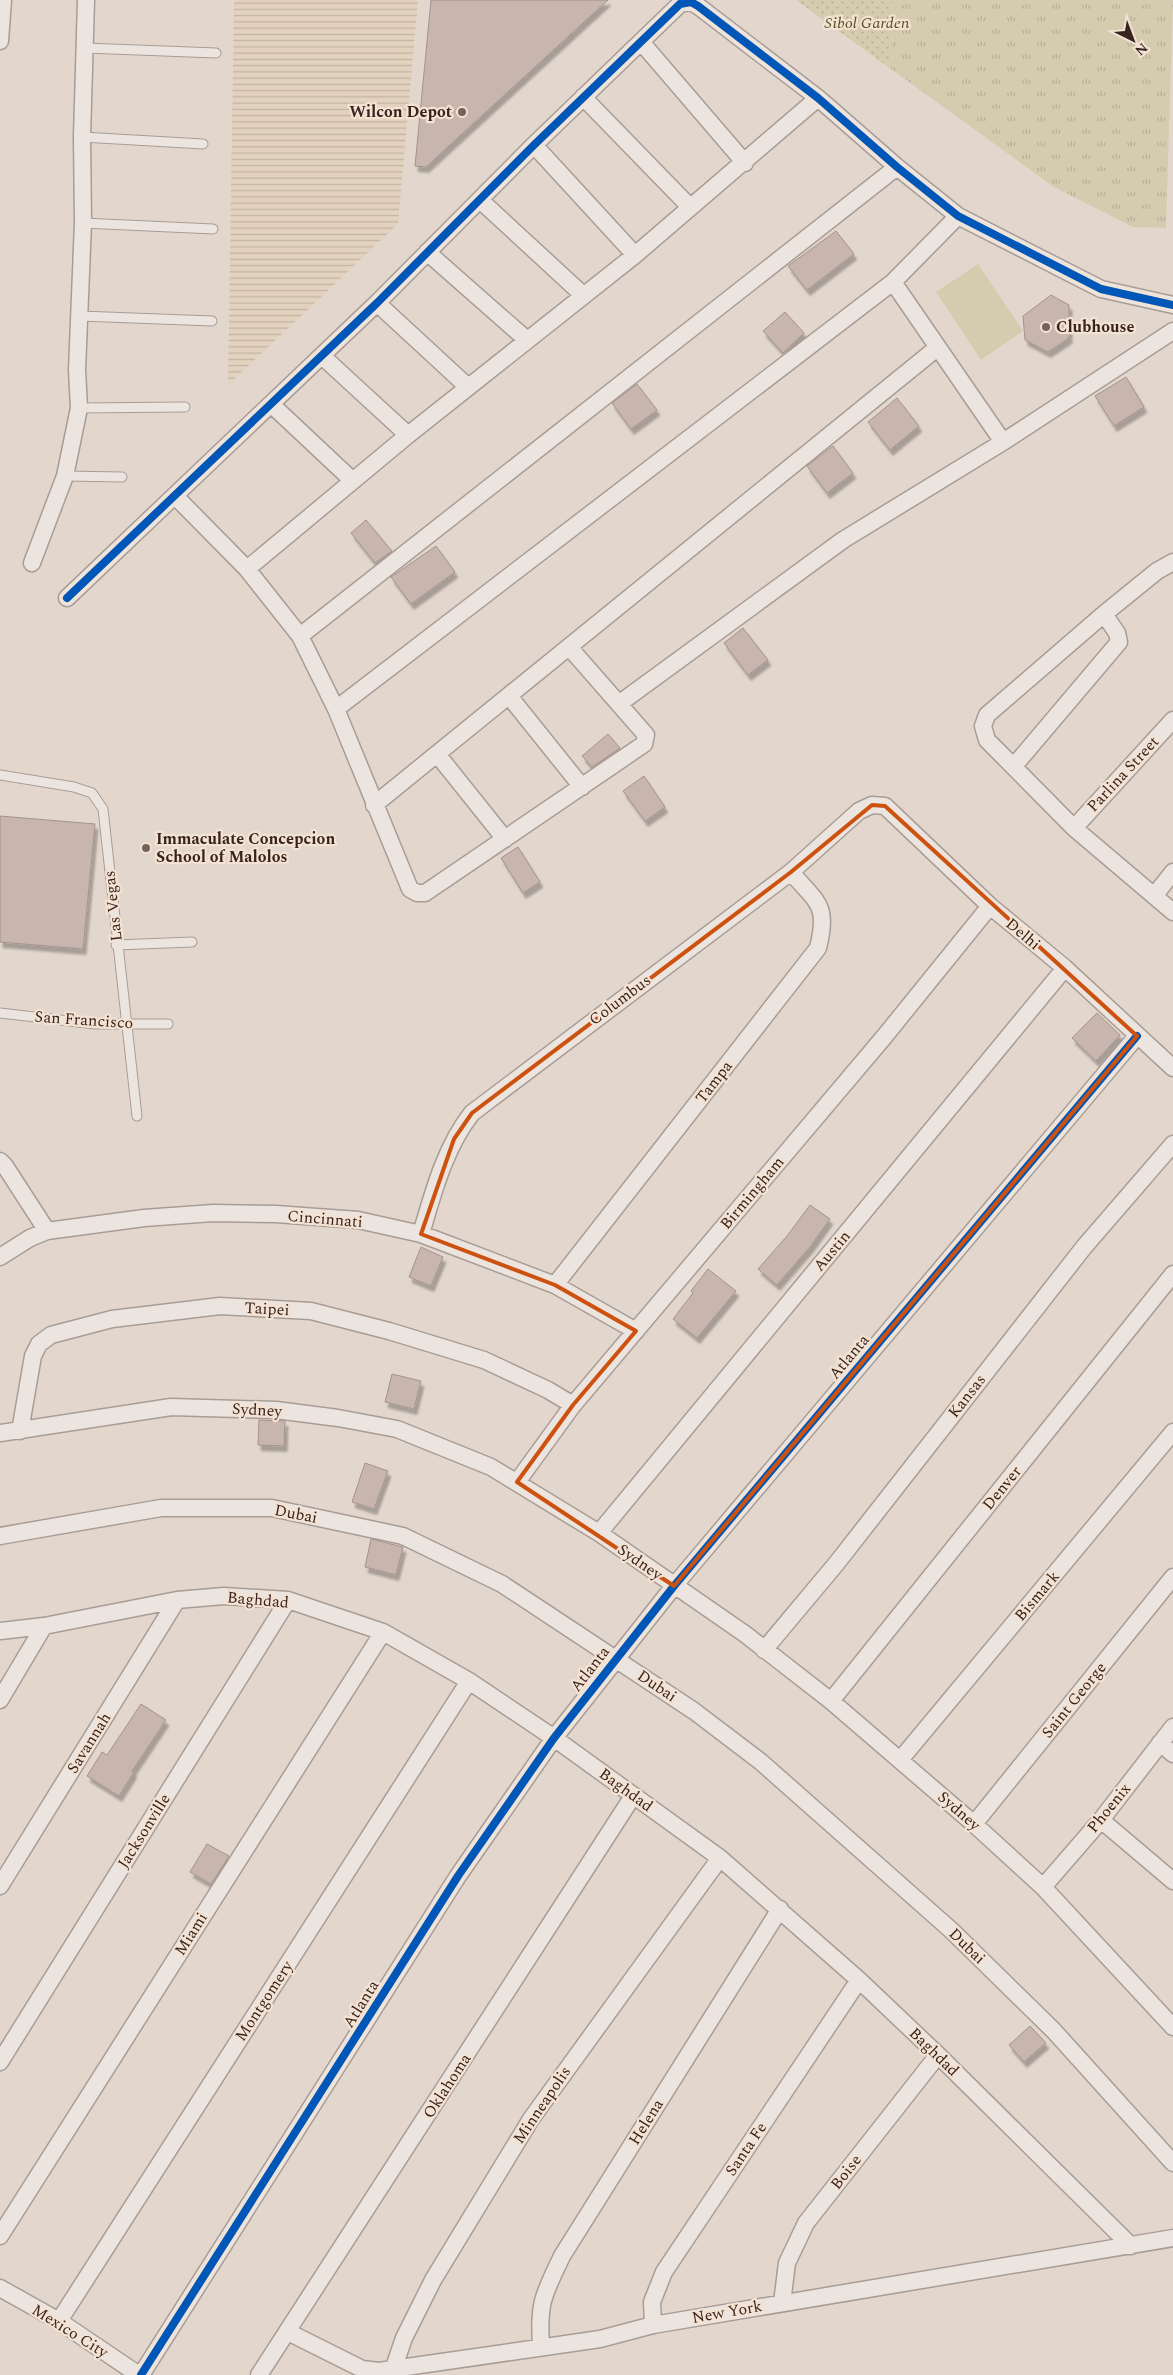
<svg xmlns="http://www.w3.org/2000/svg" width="1173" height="2375" viewBox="0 0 1173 2375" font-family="Spectral,serif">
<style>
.farmland{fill:url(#farmland-rules)}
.grass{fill:url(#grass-tufts)}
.park{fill:url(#park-dots)}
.pitch{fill:#d5ccb0}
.building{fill:#c7b5ae;stroke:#a3938c;filter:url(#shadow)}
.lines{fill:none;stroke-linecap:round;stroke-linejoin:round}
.lane-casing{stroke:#a89d96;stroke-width:11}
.street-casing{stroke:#a89d96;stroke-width:19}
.lane{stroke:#ece4de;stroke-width:9}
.street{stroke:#ece4de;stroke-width:16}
.cycleway-casing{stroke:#f4e2d3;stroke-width:11}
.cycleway{stroke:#0057b8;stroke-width:8}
.marked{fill:none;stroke:#cd510f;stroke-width:4;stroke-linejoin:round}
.poi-dot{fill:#73635c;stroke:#f4e2d3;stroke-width:2}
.labels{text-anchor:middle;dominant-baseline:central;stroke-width:4.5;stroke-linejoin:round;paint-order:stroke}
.park-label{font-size:16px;font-style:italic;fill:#525226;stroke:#f4e2d3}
.poi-label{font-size:16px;font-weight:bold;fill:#37241f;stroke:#f4e2d3;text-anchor:start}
.street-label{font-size:16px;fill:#37241f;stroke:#f4e2d3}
</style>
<defs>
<pattern id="farmland-rules" width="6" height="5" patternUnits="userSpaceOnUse" patternTransform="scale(1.25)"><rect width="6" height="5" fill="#e2d2be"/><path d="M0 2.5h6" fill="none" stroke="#c2b4a3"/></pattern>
<pattern id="grass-tufts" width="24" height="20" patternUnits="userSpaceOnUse" patternTransform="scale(1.25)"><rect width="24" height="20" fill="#d5ccb0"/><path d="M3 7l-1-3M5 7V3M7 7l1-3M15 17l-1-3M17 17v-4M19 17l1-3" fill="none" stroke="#b7af97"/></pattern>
<pattern id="park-dots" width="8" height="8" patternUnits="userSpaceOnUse" patternTransform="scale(1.25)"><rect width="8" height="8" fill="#d5ccb0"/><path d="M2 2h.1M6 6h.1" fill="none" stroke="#b7af97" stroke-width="1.8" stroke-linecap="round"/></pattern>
<filter id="shadow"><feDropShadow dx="3" dy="5.5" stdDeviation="1" flood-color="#0004"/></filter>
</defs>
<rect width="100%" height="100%" fill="#e3d7cd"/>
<path class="farmland" d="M234 0H418L398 224 228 385Z"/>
<path class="grass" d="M892 0H1173L1166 228 1133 227 1054 187 891 69Z"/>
<path class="park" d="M796 0H892L891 69Z"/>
<path class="pitch" d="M978 264 1023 331 981 360 936 292Z"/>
<path class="building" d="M431 0H608L426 167 415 166Z
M836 231 854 254 807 290 788 266Z
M1051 295 1069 305V338L1048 352 1025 340 1023 316Z
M785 312 804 333 783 353 763 331Z
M1126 377 1144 407 1114 426 1095 396Z
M637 384 657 410 631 429 612 403Z
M897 398 919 426 890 450 868 422Z
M833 446 853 473 827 493 807 466Z
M366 520 392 551 375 563 351 533Z
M436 546 455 572 411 604 391 577Z
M743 628 768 660 748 675 724 643Z
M608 734 620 748 592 767 582 756Z
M644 776 665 807 645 821 623 791Z
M0 816 95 824 83 949 0 942Z
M518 847 540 882 523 893 501 858Z
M1097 1013 1120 1035 1096 1061 1072 1038Z
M810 1205 830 1219 810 1247 777 1285 758 1269 787 1236Z
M421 1247 443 1257 431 1286 409 1277Z
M708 1269 736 1291 697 1338 673 1319 693 1293 691 1291Z
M392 1374 421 1381 414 1409 385 1402Z
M259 1420 285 1421 284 1446 258 1445Z
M365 1463 388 1471 374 1509 352 1502Z
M371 1539 403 1547 396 1575 365 1567Z
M141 1704 166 1720 132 1771 134 1772 119 1796 87 1776 102 1752 107 1755Z
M207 1844 229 1856 211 1884 190 1872Z
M1030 2026 1046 2043 1024 2062 1009 2045Z"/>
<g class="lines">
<g class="lane-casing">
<path id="lane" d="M85 48 216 53
M82 137 203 144
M83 223 213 229
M80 316 212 321
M79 408 185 407
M65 476 122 477
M0 775 74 787 92 793 103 809 137 1116
M116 945 192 942
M0 1013 95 1024H168"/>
</g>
<g class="street-casing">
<path id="street" d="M0 41 3 0
M642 43 745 163
M583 97 690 207
M534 145 635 255
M480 200 583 295
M427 252 527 340
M893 282 1003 442
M377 303 468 387
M322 356 408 435
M272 405 353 481
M175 496 247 569 300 636 336 709 410 889 417 893H425L644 744 646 735 569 647
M1173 562 1157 571 1104 614 987 715 983 726 987 740 1074 828 1173 912
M32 563 65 476 79 408 77 370 83 223 82 137 86 0
M247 569 408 435 635 255 818 98
M67 598 377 303 534 145 680 4 691 2 698 6 818 98 897 167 958 216 1101 289 1173 305
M300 636 897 167
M509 696 582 787
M620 703 843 540 1003 442 1173 331
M336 709 893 282 958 216
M437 754 505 839
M1014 766 1119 642 1117 633 1104 614
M374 805 937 348
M1074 828 1173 720
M1154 896 1173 872
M0 1161 5 1166 47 1231
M421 1234C433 1193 445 1147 472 1113L791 872 859 811 872 805 885 806 990 906 1065 968 1173 1068
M0 1257 30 1238 47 1231 144 1218 213 1213 276 1214 358 1220 421 1234 555 1285 636 1331
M555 1285 818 948C829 904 817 903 791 872
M20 1431 33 1356 39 1344 51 1335 112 1319 220 1306 311 1311 389 1331 484 1360 548 1390 573 1405
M0 1433 171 1407 276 1410 338 1418 397 1429 491 1467 599 1533 745 1634 831 1701 974 1824 1043 1887 1173 2027
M517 1482 573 1405 884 1037 990 906
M599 1533 1065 968
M0 1536 161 1508H272L403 1536 502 1584 694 1711 761 1762 951 1930 1053 2030 1173 2163
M0 1631 44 1626 177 1600 224 1596 288 1600 383 1632 469 1681 554 1738 720 1858 859 1980 938 2055 1131 2246
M764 1650 836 1564 1084 1247 1173 1144
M0 1700 44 1626
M831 1701 1173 1274
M1160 1743 1173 1754
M900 1760 1173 1432
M1101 1820 1173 1881
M974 1824 1173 1577
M0 1886 177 1600
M1043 1887 1101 1820 1173 1727
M0 2062 288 1600
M0 2236 383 1632
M0 2288 59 2321 139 2375
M782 2303 787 2263 806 2223 938 2055
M59 2321 469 1681
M653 2325 652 2302 664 2272 859 1980
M288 2332 362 2369 379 2371 600 2339 653 2325 1173 2238
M541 2345C538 2302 544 2294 562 2256L780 1909
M393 2370 404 2338 433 2280 531 2119 720 1858
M141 2375 458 1876 554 1738 674 1586 1137 1036
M259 2375 633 1796"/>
</g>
<use href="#lane" class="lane"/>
<use href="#street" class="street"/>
<g class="cycleway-casing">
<path id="cycleway" d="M67 598 377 303 534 145 680 4 691 2 698 6 818 98 897 167 958 216 1101 289 1173 305
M141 2375 458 1876 554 1738 674 1586 1137 1036"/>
</g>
<use href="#cycleway" class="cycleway"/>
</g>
<path class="marked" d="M872 805 885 806 1137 1036 674 1586 517 1482 573 1405 636 1331 555 1285 421 1234 454 1139 472 1113 791 872Z"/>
<g class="poi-dot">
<circle cx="462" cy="112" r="5"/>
<circle cx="1046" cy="327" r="5"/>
<circle cx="146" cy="848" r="5"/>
</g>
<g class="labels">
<g class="park-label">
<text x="867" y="23">Sibol Garden</text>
</g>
<g class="poi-label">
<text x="452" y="112" text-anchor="end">Wilcon Depot</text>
<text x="1056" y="327">Clubhouse</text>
<text x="156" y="839">Immaculate Concepcion<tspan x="156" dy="18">School of Malolos</tspan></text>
</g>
<g class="street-label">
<text transform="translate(1123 774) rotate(-47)">Parlina Street</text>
<text transform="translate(113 906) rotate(-96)">Las Vegas</text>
<text transform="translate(1023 934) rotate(40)">Delhi</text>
<text transform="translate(620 1000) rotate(-37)">Columbus</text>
<text transform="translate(84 1020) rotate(4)">San Francisco</text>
<text transform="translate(714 1082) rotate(-52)">Tampa</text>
<text transform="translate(752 1193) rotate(-50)">Birmingham</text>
<text transform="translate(325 1219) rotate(5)">Cincinnati</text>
<text transform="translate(832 1251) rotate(-50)">Austin</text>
<text transform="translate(267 1309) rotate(3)">Taipei</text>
<text transform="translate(849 1357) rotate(-50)">Atlanta</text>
<text transform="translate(967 1396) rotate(-52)">Kansas</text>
<text transform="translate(257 1410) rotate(3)">Sydney</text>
<text transform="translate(1002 1488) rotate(-51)">Denver</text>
<text transform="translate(296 1514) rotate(11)">Dubai</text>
<text transform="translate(640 1562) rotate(35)">Sydney</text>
<text transform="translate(1037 1596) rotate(-50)">Bismark</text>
<text transform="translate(258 1600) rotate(5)">Baghdad</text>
<text transform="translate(590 1669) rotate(-52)">Atlanta</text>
<text transform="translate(657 1686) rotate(34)">Dubai</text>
<text transform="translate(1074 1700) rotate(-51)">Saint George</text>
<text transform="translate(89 1743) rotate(-58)">Savannah</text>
<text transform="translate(626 1790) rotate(36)">Baghdad</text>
<text transform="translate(1109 1808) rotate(-51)">Phoenix</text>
<text transform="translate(959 1811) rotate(41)">Sydney</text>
<text transform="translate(144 1831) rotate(-58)">Jacksonville</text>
<text transform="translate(191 1934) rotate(-58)">Miami</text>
<text transform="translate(967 1946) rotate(44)">Dubai</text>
<text transform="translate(264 2001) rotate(-57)">Montgomery</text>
<text transform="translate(361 2004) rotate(-58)">Atlanta</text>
<text transform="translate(934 2052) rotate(44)">Baghdad</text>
<text transform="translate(447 2086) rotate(-57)">Oklahoma</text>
<text transform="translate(542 2105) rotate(-56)">Minneapolis</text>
<text transform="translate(646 2122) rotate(-58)">Helena</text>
<text transform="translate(746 2149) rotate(-56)">Santa Fe</text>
<text transform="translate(846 2172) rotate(-52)">Boise</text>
<text transform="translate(727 2312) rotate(-10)">New York</text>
<text transform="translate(70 2331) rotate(32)">Mexico City</text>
</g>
</g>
<g transform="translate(1133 40) rotate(138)" stroke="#f4e2d3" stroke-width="4" paint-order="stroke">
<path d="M0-4L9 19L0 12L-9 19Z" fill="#37241f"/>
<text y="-8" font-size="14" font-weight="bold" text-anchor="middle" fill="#37241f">N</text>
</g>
</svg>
